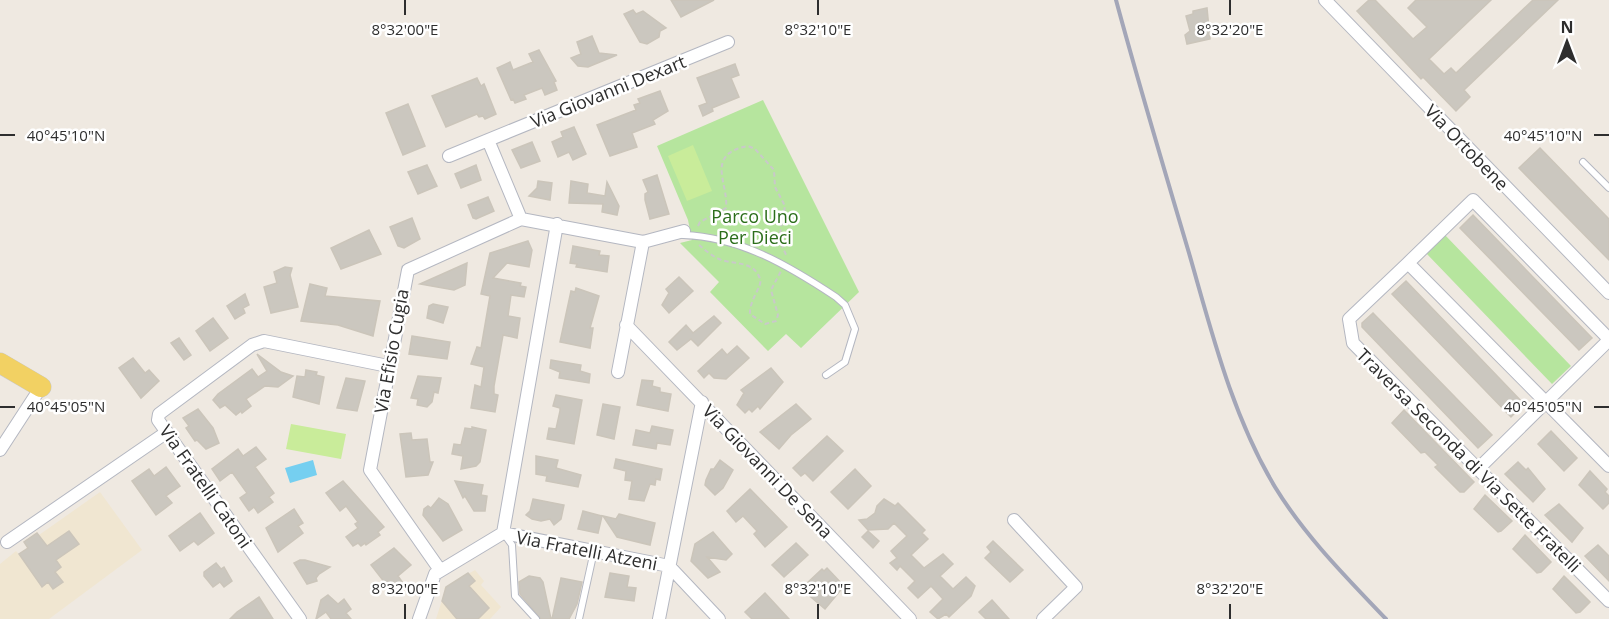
<svg xmlns="http://www.w3.org/2000/svg" width="1609" height="619" viewBox="0 0 1609 619" font-family="'Open Sans',sans-serif">
<style>
.education{fill:#f0e6d1}
.green{fill:#b6e59e}
.pitch{fill:#c9ec9a}
.water{fill:#75cff0}
.building{fill:#cbc7bf;stroke:#cbc5ba;stroke-width:1.5}
.lines{fill:none;stroke-linecap:round;stroke-linejoin:round}
.lane-casing{stroke:#b4b7c1;stroke-width:8}
.street-casing{stroke:#b4b7c1;stroke-width:14}
.primary-casing{stroke:#c9c9c9;stroke-width:21}
.path{stroke:#c9c9c9;stroke-width:2;stroke-dasharray:4.5 3;stroke-linecap:butt}
.lane{stroke:#fff;stroke-width:6}
.street{stroke:#fff;stroke-width:12}
.primary{stroke:#f2d163;stroke-width:20}
.rail{stroke:#a3a6b8;stroke-width:4}
.ticks{fill:none;stroke:#2e2e2e;stroke-width:2}
.labels{text-anchor:middle;dominant-baseline:central;stroke-width:5;stroke-linejoin:round;paint-order:stroke}
.street-label{font-size:18px;fill:#2e2e2e;stroke:#fff}
.park-label{font-size:18px;fill:#2c6e1b;stroke:#fff}
.ticks-label{font-size:15px;text-anchor:middle;fill:#2e2e2e;stroke:#fff;stroke-width:5;stroke-linejoin:round;paint-order:stroke}
</style>
<rect width="100%" height="100%" fill="#efe9e1"/>
<path class="education" d="M100 492 142 550 49 619H0V564L16 551 19 554 27 548 24 542 37 532 39 535Z
M475 570 484 581 481 585 501 607 490 619H436L444 594 447 593 444 588Z"/>
<path class="green" d="M763 100 859 292 801 348 786 334 768 351 710 292 719 282 680 243 692 240 688 220 657 146Z
M1445 235 1571 366 1552 384 1426 253Z"/>
<path class="pitch" d="M693 145 712 191 687 201 668 156Z
M291 424 346 434 341 459 286 449Z"/>
<path class="water" d="M313 460 317 475 290 483 285 468Z"/>
<path class="building" d="M671 0H714L681 17Z
M1369 0H1375L1413 39 1427 27 1408 8 1416 0H1491L1429 59 1444 74 1451 68 1456 73 1533 0H1558L1464 90 1470 97 1456 111 1423 77 1421 79 1357 11Z
M1207 8 1210 39 1187 44 1185 35 1190 31 1186 16 1193 14V11Z
M633 10 636 14 643 11 666 28 660 31 659 37 647 44 640 42 624 14Z
M592 36 599 53 617 55 588 67 578 66 571 58 581 54 577 42Z
M539 50 556 81 554 82 557 90 545 95 542 88 524 95 526 99 515 103 513 99 511 100 497 68 510 62 513 70 533 62 529 54Z
M735 64 739 75 731 78 739 97 712 108 713 111 703 116 699 106 707 103 697 78Z
M477 78 481 86 484 84 496 114 485 119 483 116 479 117 477 114 446 127 432 96Z
M660 91 668 111 653 120 655 124 632 133 637 147 610 156 597 125 636 110 634 105 640 103 638 99Z
M408 104 425 146 403 155 386 113Z
M574 127 586 154 573 160 569 152 558 157 552 142 563 137 561 132Z
M532 142 540 161 521 168 512 150Z
M1540 148 1609 219V260L1519 168Z
M427 165 437 186 418 194 408 172Z
M476 165 481 180 461 188 455 174Z
M657 175 669 214 650 219 645 200V194L648 192 643 180Z
M538 181 552 183 550 200 529 196 537 188Z
M571 181 588 184 587 193 605 196 607 182 619 206 617 215 602 212 603 204 569 203Z
M488 197 494 211 476 219 473 218 468 205Z
M1473 215 1592 338 1579 350 1460 228Z
M412 218 420 239 404 248 398 246 390 227Z
M369 230 381 254 341 269 331 248Z
M528 241 532 250 529 267 507 263 493 278 521 283 520 286 526 287 524 297 511 295 508 316 520 318 517 338 503 335 494 386V394L498 395 495 412 471 408 475 385 481 387 484 367 471 364 477 347 481 348 490 296 481 294 490 253Z
M573 246 600 251 599 255 609 256 607 272 576 267 577 264 570 263Z
M467 263 465 285 454 290 420 284Z
M285 267 292 268 290 275 298 307 271 313 264 287 277 283 274 272Z
M679 277 693 291 669 313 662 305 669 293 666 289Z
M1406 281 1524 404 1511 417 1392 294Z
M310 284 327 288 325 296 380 301 373 336 338 325 301 321Z
M576 288 599 296 590 328H593L590 348 560 342 571 291 575 292Z
M245 294 249 305 243 308 245 313 235 319 227 306Z
M433 304 448 307 443 323 427 318 429 306Z
M1373 313 1492 435 1478 448 1362 327V323Z
M714 316 721 323 698 346 691 339 677 350 669 342 686 325 693 333Z
M213 318 228 338 210 351 196 331Z
M412 336 450 342 447 359 409 354Z
M179 338 191 355 184 360 171 343Z
M737 346 749 358 726 379 714 378 709 373 704 378 698 371 722 349 727 355Z
M257 354 281 372 293 376 278 387 265 386 246 399 251 406 242 413 241 411 236 415 225 405 220 408 213 400 218 394 252 369 258 377 267 371Z
M133 358 145 373 149 370 159 381 141 398 119 368Z
M551 360 581 365 580 371 590 374 589 383 559 378 560 372 550 368Z
M771 368 783 382 760 409 758 406 752 412 749 409 745 413 737 405 744 393 741 390Z
M306 370 317 372 316 375 324 377 319 404 293 397 297 376 305 377Z
M418 376 441 378 438 393 434 392 432 402 427 407 417 405 418 399 411 398Z
M346 378 365 381 357 411 337 408Z
M642 380 653 381 652 386 660 388V392L671 394 668 411 637 405Z
M556 395 582 400 574 444 547 439 549 428 556 429 560 411V408L553 406Z
M603 404 620 407 614 439 597 435Z
M796 404 811 419 791 435 779 449 760 432Z
M198 409 213 428 219 443 206 449 197 440 195 441 186 428 189 426 183 418Z
M1404 410 1474 482 1464 492H1460L1435 467 1438 465 1425 452 1421 453 1392 423Z
M652 426 673 430 670 445 657 443 656 449 633 445 636 430 650 433Z
M472 427 486 430 480 462 476 466 461 469 463 456 452 454 454 444 461 445 465 428 472 429Z
M1551 431 1577 458 1564 471 1538 444Z
M411 433 412 440 427 439 430 462H433L428 475 406 477 400 434Z
M827 436 843 451 813 481 805 473 801 476 793 468Z
M256 447 266 459 255 467 274 493 269 497 273 502 258 513 254 507 249 511 240 498 247 493 232 472 220 481 212 469 238 449 243 456Z
M536 456 558 460 556 468 581 475 578 487 546 481 547 476 536 474Z
M616 459 662 469 660 480 656 479 655 485 650 484 644 501 629 499 632 481 625 480 626 471 614 468Z
M720 460 733 470 723 488 715 495 705 485 706 480 711 469H714Z
M1518 462 1526 470 1528 468 1545 489 1533 502 1505 474Z
M166 467 180 486 166 496 172 503 156 515 132 481 149 469 154 476Z
M855 469 871 486 848 509 831 492Z
M1590 471 1607 489 1605 492 1609 496V503L1603 509 1579 485Z
M343 481 384 527 378 532 380 535 366 545 365 543 361 546 358 543 353 546 346 537 358 528 355 524 358 522 346 506 340 511 326 493Z
M455 481 483 485 481 495 487 496 485 511H474L465 496 463 498Z
M750 489 787 527 765 547 754 534 757 531 743 516 736 522 727 511Z
M1485 495 1512 521 1501 531 1498 532 1474 509Z
M439 498 448 504 462 530 443 541 423 515 424 509 428 506 431 508Z
M533 499 564 505 561 519 554 525 550 519 541 521 532 519 526 515 530 511Z
M884 499 895 506 898 503 925 530 922 533 928 539 911 555 924 568 943 554 953 564 940 576 953 589 966 577 975 586 971 596 949 617 946 614 938 619 930 612 943 599 931 586 918 598 908 588 915 581 900 566 897 570 890 563 897 558 891 551 907 536 894 523 888 529 868 530 859 520 867 519 875 513 877 506Z
M1559 504 1583 528 1572 542 1545 515Z
M294 509 303 523 298 526 303 533 278 552 266 528Z
M583 511 602 516 598 533 578 529Z
M200 513 214 533 198 545 194 541 180 551 169 536Z
M619 514 655 523 650 545 617 537 603 516 616 519Z
M69 531 79 544 56 560 61 567 55 572 63 582 53 589 48 582 42 587 19 554 28 548 24 542 37 533 47 546Z
M868 531 879 541 873 548 862 537Z
M713 532 732 554 726 560 707 557 720 572 708 578 691 561 695 544Z
M1525 535 1551 562 1541 572 1537 573 1513 549Z
M993 541 1023 570 1010 582 985 558 991 552 987 547Z
M796 543 808 555 784 577 772 565Z
M1598 545 1609 556V581L1585 556Z
M394 548 411 565 398 576 403 583 392 592 371 565Z
M300 560H305L330 567 319 574 316 578 317 581 307 584 294 563Z
M216 563 221 569 224 567 232 581 224 587 220 582 213 587 204 576V572Z
M827 568 844 586 825 609 806 593 809 589 805 585 822 569 824 571Z
M468 573 475 581 469 586 489 608 478 619H457L442 601 446 587Z
M610 573 629 576 627 587 636 588 634 601 605 597Z
M529 576 540 578 543 582 551 619H541L520 594 519 582Z
M1564 576 1590 602 1580 612 1576 613 1553 589Z
M561 578 582 582 577 604 569 619H552Z
M765 593 789 619H752L745 612Z
M328 595 338 604 344 599 351 609 346 613 351 619H331L326 612 316 619 321 600Z
M259 597 273 619H230L237 612Z
M992 600 1009 619H986L979 612Z"/>
<g class="lines">
<g class="lane-casing">
<path id="lane" d="M1583 162 1609 188
M683 235C741 237 789 266 836 297L845 305 855 329 845 362 826 375
M504 534 512 545 515 596 536 619
M579 619 594 551"/>
</g>
<g class="street-casing">
<path id="street" d="M1325 0 1609 293
M488 140 521 219
M449 156 728 42
M1408 263 1349 319 1353 343 1609 601
M626 325 910 619
M1609 339 1473 200 1408 263 1609 466
M618 372 643 242
M0 450 41 387
M1478 469 1609 340
M1014 520 1076 587 1043 619
M503 533 557 224
M503 533 669 566 719 619
M7 542 167 432
M440 570 370 470 408 270 521 219 643 242 684 231
M300 619 158 420 159 414 252 345 264 341 388 366
M419 619 435 574 503 533
M659 619 702 402"/>
</g>
<g class="primary-casing">
<path id="primary" d="M0 363 41 387"/>
</g>
<path class="path" d="M698 226 700 222 726 208C729 184 704 154 748 146L755 149 774 170 775 187 785 206 779 239 787 257
M699 245C705 250 712 256 719 259 733 265 754 260 760 279 763 286 749 300 750 314L765 324 776 321 778 315 771 290 781 271"/>
<use href="#lane" class="lane"/>
<use href="#street" class="street"/>
<use href="#primary" class="primary"/>
<path class="rail" d="M1116 0C1139 85 1164 169 1189 253 1212 333 1232 415 1275 487 1305 536 1346 577 1386 619"/>
</g>
<path class="ticks" d="M405 0V15M818 0V15M1230 0V15M0 135H15M1594 135H1609M0 407H15M1594 407H1609M405 604V619M818 604V619M1230 604V619"/>
<g class="labels">
<g class="street-label">
<text transform="translate(608 91) rotate(-22)">Via Giovanni Dexart</text>
<text transform="translate(1467 147) rotate(46)">Via Ortobene</text>
<text transform="translate(391 351) rotate(-80)">Via Efisio Cugia</text>
<text transform="translate(1469 460) rotate(45)">Traversa Seconda di Via Sette Fratelli</text>
<text transform="translate(768 471) rotate(46)">Via Giovanni De Sena</text>
<text transform="translate(206 486) rotate(55)">Via Fratelli Catoni</text>
<text transform="translate(587 550) rotate(11)">Via Fratelli Atzeni</text>
</g>
<g class="park-label">
<text x="755" y="216">Parco Uno<tspan x="755" dy="21">Per Dieci</tspan></text>
</g>
</g>
<g class="ticks-label">
<text x="405" y="35">8°32'00"E</text>
<text x="818" y="35">8°32'10"E</text>
<text x="1230" y="35">8°32'20"E</text>
<text x="66" y="141">40°45'10"N</text>
<text x="1543" y="141">40°45'10"N</text>
<text x="66" y="412">40°45'05"N</text>
<text x="1543" y="412">40°45'05"N</text>
<text x="405" y="594">8°32'00"E</text>
<text x="818" y="594">8°32'10"E</text>
<text x="1230" y="594">8°32'20"E</text>
</g>
<g transform="translate(1567 42)" stroke="#ffffff" stroke-width="4.5" paint-order="stroke">
<path d="M0-4.5L10 22L0 15L-10 22Z" fill="#2e2e2e"/>
<text y="-9" font-size="16" font-weight="bold" text-anchor="middle" fill="#2e2e2e">N</text>
</g>
</svg>
